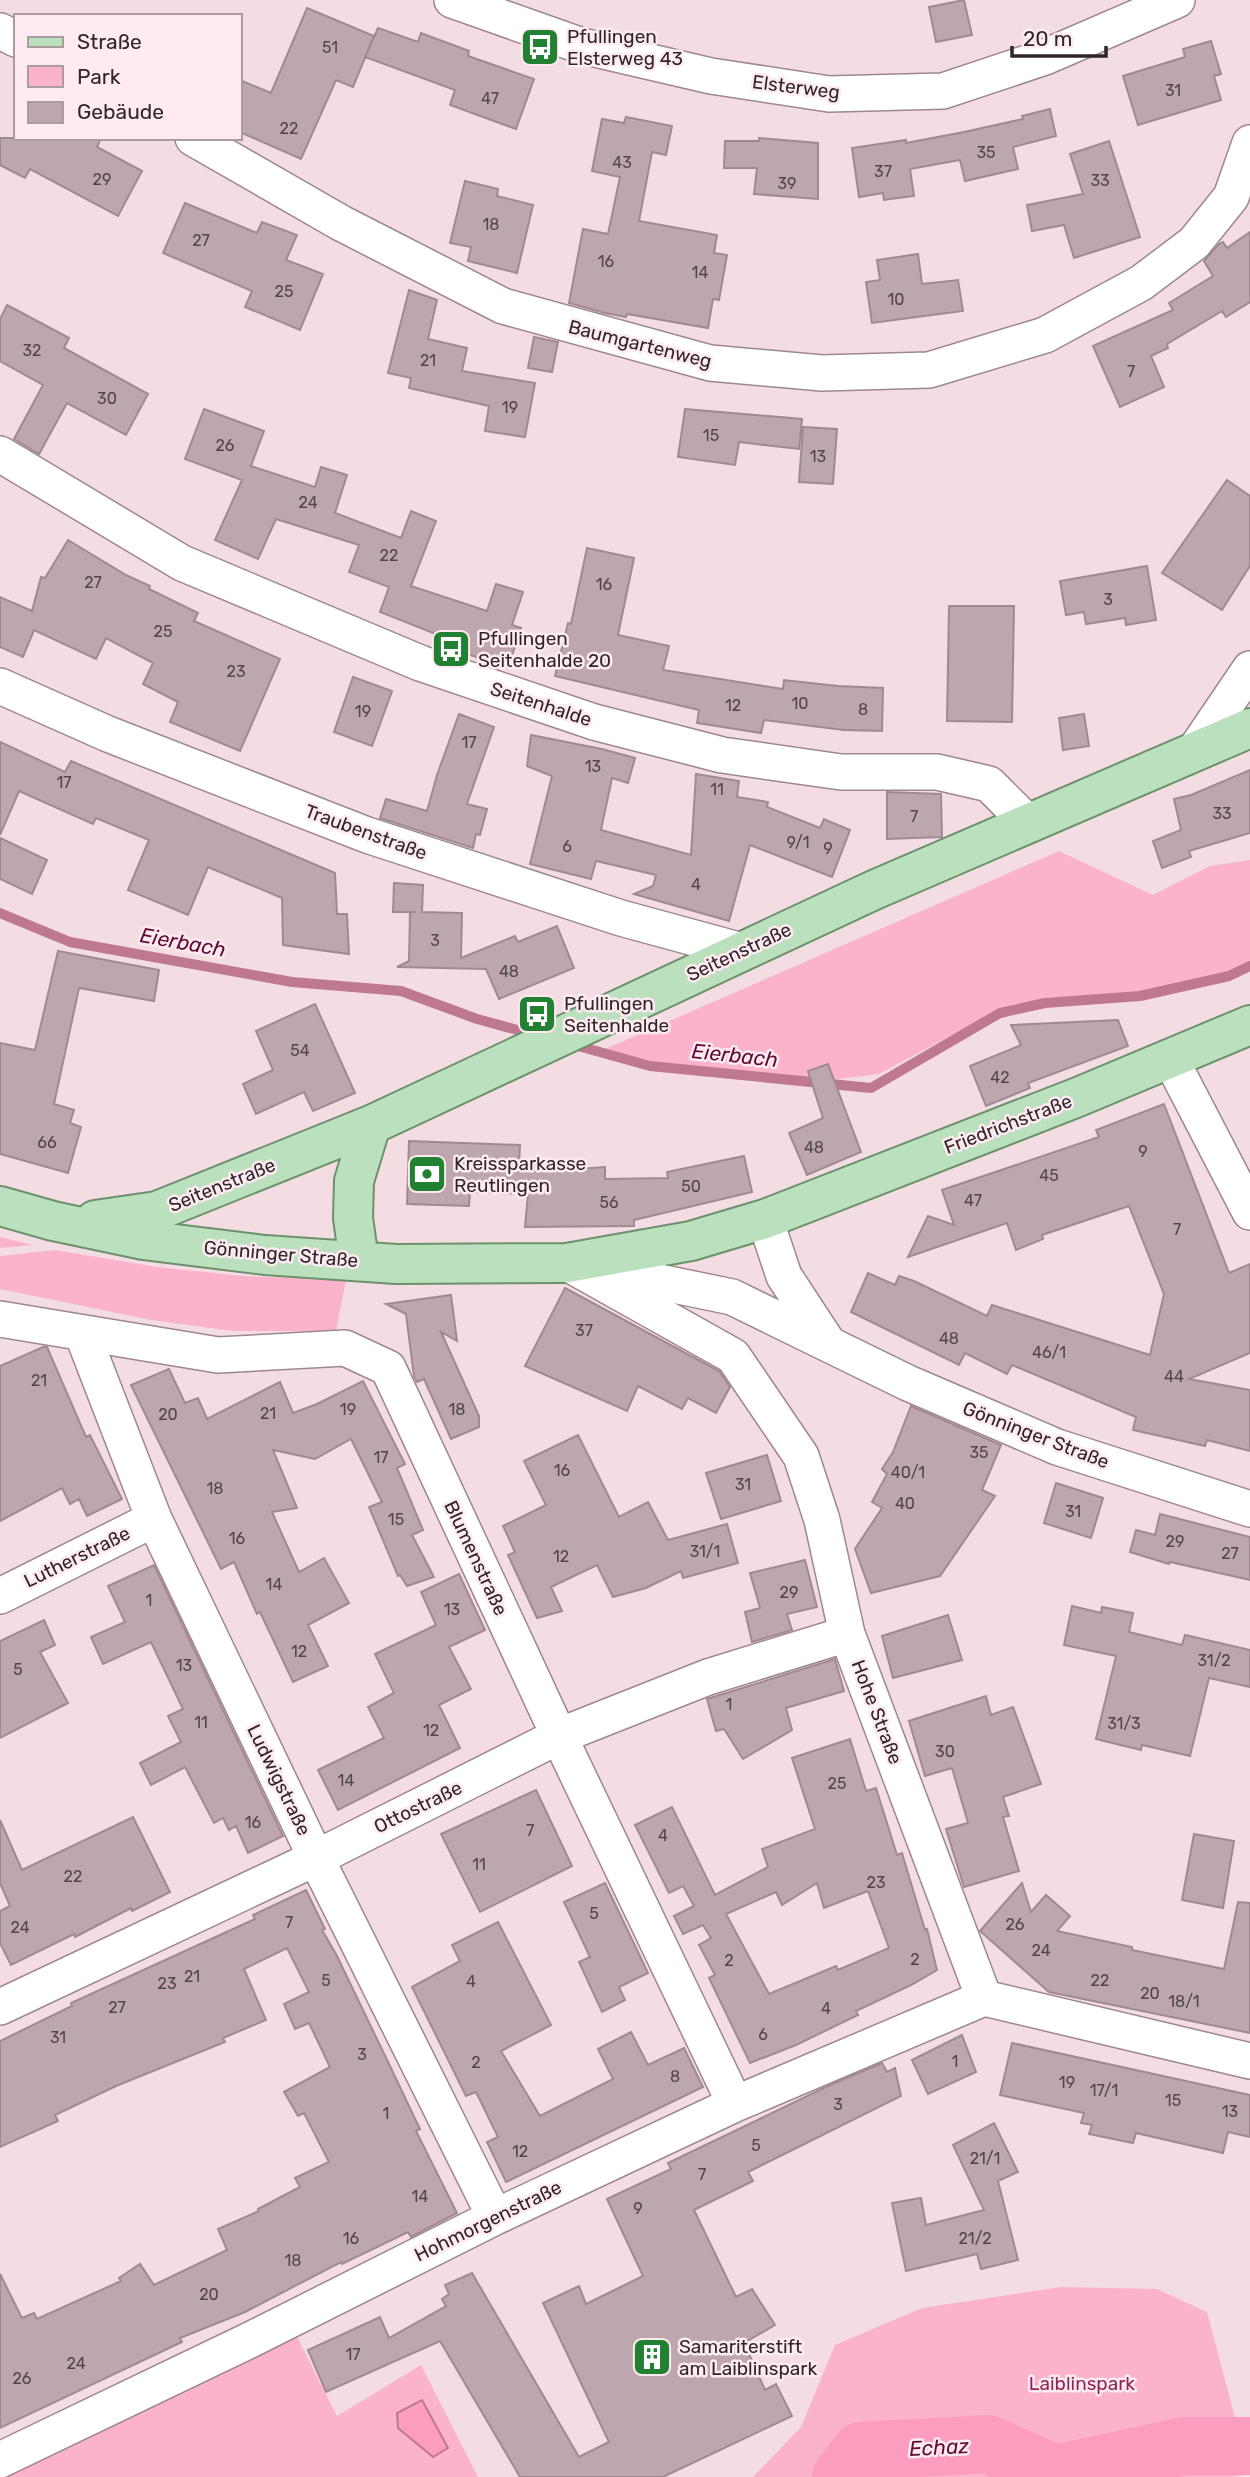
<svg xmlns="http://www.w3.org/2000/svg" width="1250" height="2477" viewBox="0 0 1250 2477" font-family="Rubik,sans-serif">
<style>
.green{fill:#fbb3cb}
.water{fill:#fc9cbe;stroke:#be7991;stroke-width:2}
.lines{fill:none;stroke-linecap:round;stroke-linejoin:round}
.stream{stroke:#be7991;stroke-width:10}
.river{stroke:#fc9cbe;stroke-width:58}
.building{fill:#bda6ad;stroke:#a08a90;stroke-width:2;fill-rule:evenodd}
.minor-casing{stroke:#9e878e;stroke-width:38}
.major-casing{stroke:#6c916c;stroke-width:42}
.minor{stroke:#fff;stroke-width:35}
.major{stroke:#bbe0bd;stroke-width:38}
.labels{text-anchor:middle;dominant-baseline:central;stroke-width:5;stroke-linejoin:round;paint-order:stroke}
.number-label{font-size:16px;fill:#524649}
.poi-label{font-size:19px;fill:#2e2628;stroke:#feeaf0;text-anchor:start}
.street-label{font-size:19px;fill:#2e2628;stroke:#feeaf0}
.park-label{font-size:19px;fill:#912456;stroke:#feeaf0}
.water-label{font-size:21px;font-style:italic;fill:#600c35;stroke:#feeaf0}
</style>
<rect width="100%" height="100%" fill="#f4dce3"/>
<path class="green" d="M1059 851 1153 895 1210 866 1250 860V970L1142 999 1049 997 950 1036 879 1074 807 1083 596 1053Z
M0 1237 33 1245 0 1248Z
M55 1250 157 1267 243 1276 346 1280 336 1331H233L151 1320 0 1289V1256Z
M1060 2287 1157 2289 1207 2312 1250 2474 1231 2477H753L801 2427 835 2345 922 2308Z
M295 2333 337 2416 421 2365 478 2477H0Z"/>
<path class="water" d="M422 2400 448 2448 433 2457 398 2428 397 2413Z"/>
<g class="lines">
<path class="stream" d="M0 913 70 942 292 982 401 991 477 1019 536 1035
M571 1044 650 1066 871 1088 1000 1013 1045 1003 1140 996 1229 976 1250 966"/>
<path class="river" d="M841 2477 861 2451 988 2444 1055 2474 1184 2446H1250"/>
</g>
<path class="building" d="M964 0 972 35 936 42 929 7Z
M307 8 374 36 353 87 336 80 301 159 240 132V80L271 93Z
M378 28 418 42 421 33 469 51 468 56 534 79 516 129 450 105 455 90 365 57Z
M1211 41 1221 74 1214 76 1221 100 1138 125 1123 76 1185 57 1183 49Z
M1050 109 1056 136 1013 147 1018 169 965 181 960 160 910 169 914 196 884 200 883 193 859 197 852 148 906 140V143L964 132 1023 119 1022 116Z
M626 117 672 126 666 155 652 152 639 221 717 235 714 253 727 255 719 300 713 299 708 328 627 314 626 317 605 313 569 303 583 229 608 234 620 177 592 171 602 119 624 123Z
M0 138H101L97 147 142 171 118 216 30 169 25 178 0 165Z
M759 138 818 143V199L754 194 757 168H724L725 141H759Z
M1109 141 1140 237 1074 258 1064 225 1032 231 1027 205 1083 194 1070 154Z
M465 181 498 189 497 196 533 205 517 273 468 261 471 247 450 243Z
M185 203 257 233 262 222 297 235 286 260 323 274 300 330 245 307 252 291 163 253Z
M1250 232V302L1226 317 1222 311 1167 344 1168 348 1151 356 1164 387 1120 407 1093 346 1173 310 1169 303 1213 276 1204 261 1219 244 1223 242 1227 248Z
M918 254 922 284 958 280 963 311 872 323 866 282 880 280 877 260Z
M409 290 437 300 428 339 467 348 462 371 535 383 525 437 485 431 489 406 409 388 411 378 388 373Z
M7 305 69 338 64 348 148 394 126 435 67 403 39 454 14 439 43 385 0 361V319Z
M534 337 558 342 552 372 528 368Z
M204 409 264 431 251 466 315 487 321 467 347 475 335 513 401 538 411 511 436 521 411 586 487 611 496 584 523 592 512 625 521 628 508 668 438 644 441 636 380 612 389 587 349 572 359 545 276 519 258 559 215 540 242 480 185 459Z
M685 409 802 419 799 449 739 442 735 465 678 457Z
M803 427 837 429 833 484 799 482Z
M1227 480 1250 496V566L1222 610 1162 573Z
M68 540 126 575 150 586 149 589 198 613 194 621 280 659 240 751 170 722 178 702 143 684 153 663 106 638 96 659 34 630 23 657 0 647V597L32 611 41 577 45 578Z
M587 548 634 558 618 635 669 646 663 670 783 689 784 680 838 686 883 688 882 731 844 730 764 720 761 733 697 723 699 710 555 676 568 623 571 624Z
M1147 566 1156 620 1126 625 1125 618 1086 624 1084 612 1066 615 1060 581Z
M949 606H1014L1012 722 947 721Z
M353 677 392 691 372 746 334 732Z
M459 714 494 727 467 804 487 809 480 835 476 834 473 848 380 818 386 799 427 811 437 775Z
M1084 714 1089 746 1063 750 1059 718Z
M531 735 602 749 635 758 628 783 612 778 601 830 691 855 696 774 739 781 737 797 768 802 767 807 820 828 824 819 850 830 832 877 750 845 729 921 634 894 653 886 656 875 596 861 591 879 530 864 552 776 527 766Z
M0 742 65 772 71 761 335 873 337 914H347L349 954 283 945 282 898 208 867 188 915 128 890 149 840 96 818 93 824 19 791 0 835Z
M1250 770V833L1189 851 1191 857 1162 868 1153 841 1181 830 1174 799 1191 795Z
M887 792 941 794 942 837 887 839Z
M0 838 47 860 32 894 0 879Z
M394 883 423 885 422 912 462 913 461 958 515 936 518 942 557 926 574 968 499 999 486 969 397 967 409 961 410 912H416H393Z
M58 951 159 970 154 1001 79 988 54 1104 74 1110 70 1123 81 1127 68 1173 0 1154V1043L35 1050Z
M315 1004 355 1093 313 1111 304 1092 256 1114 243 1084 273 1070 256 1031Z
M1118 1020 1128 1046 1028 1083 1030 1088 986 1106 970 1066 1021 1045 1011 1025Z
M828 1064 861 1152 807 1175 789 1133 823 1118 808 1071Z
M1164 1104 1229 1273 1250 1264V1353L1189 1379 1250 1390V1451L1207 1440 1205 1446 1133 1430 1136 1417 1012 1365 1007 1374 965 1353 959 1365 851 1312 868 1273 895 1285 899 1276 914 1281 987 1316 992 1305 1150 1355 1164 1294 1129 1206 1042 1235 1043 1239 1016 1250 1007 1223 908 1257 928 1216 954 1225 942 1190 1099 1137 1096 1130Z
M409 1141 520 1145 519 1164 578 1169 605 1167V1179L668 1178 667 1172 744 1156 752 1192 634 1220V1226L525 1227 528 1194 470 1192 469 1206 407 1204Z
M565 1288 719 1371 730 1387 716 1413 688 1398 682 1409 638 1386 627 1411 525 1366Z
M451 1295 457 1341 441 1332 479 1416V1427L451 1439 424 1379 417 1382 414 1376 406 1314 386 1304Z
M43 1347H47L86 1437 90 1435 122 1499 87 1516 79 1499 70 1504 62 1488 0 1521V1366Z
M169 1369 185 1403 198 1398 207 1419 280 1382 293 1413 317 1404 363 1381 405 1464 397 1468 423 1530 412 1535 434 1577 407 1586 400 1575 398 1576 369 1507 382 1502 351 1439 315 1459 273 1450 297 1508 272 1512 299 1572 324 1558 349 1603 308 1625 328 1666 293 1682 260 1612 257 1614 234 1562 221 1569 131 1385Z
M911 1406 1001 1445 982 1490 995 1496 940 1576 871 1593 855 1549 882 1508 872 1502 887 1474 882 1469 893 1452Z
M578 1435 619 1517 648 1502 668 1540 727 1524 738 1563 683 1578 681 1571 646 1588 613 1597 597 1565 551 1587 562 1611 537 1618 508 1555 515 1552 503 1526 546 1505 524 1461Z
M767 1455 781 1501 721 1519 706 1473Z
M1056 1483 1103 1498 1091 1538 1044 1523Z
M1160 1514 1250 1537V1580L1170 1562 1169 1564 1130 1552 1136 1530 1155 1535Z
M805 1560 817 1607 787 1614 792 1630 752 1642 745 1612 760 1608 750 1573Z
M154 1565 283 1836 248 1853 236 1826 229 1830 223 1818 214 1823 185 1767 151 1785 140 1763 181 1742 168 1716 183 1709 151 1642 103 1664 91 1637 125 1622 108 1586Z
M459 1574 485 1630 449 1647 471 1689 439 1705 460 1748 338 1810 318 1770 384 1738 368 1707 394 1693 375 1654 436 1625 421 1592Z
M1072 1606 1101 1613 1102 1607 1133 1613 1129 1632 1182 1645 1185 1635 1250 1650V1687L1209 1678 1190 1756 1142 1745 1141 1750 1096 1739 1116 1656 1064 1645Z
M948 1615 962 1660 893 1678 882 1636Z
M44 1620 55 1645 40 1652 68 1703 0 1738V1641Z
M835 1659 844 1691 786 1708 792 1730 743 1759 724 1729 716 1731 707 1699Z
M986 1696 991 1715 1013 1707 1041 1784 1003 1797 1009 1816 1003 1817 1019 1871 964 1887 946 1829 968 1823 952 1768 925 1776 909 1721Z
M850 1739 866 1791 876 1788 897 1855 902 1853 925 1930 927 1929 937 1970 911 1985 856 2011 858 2015 796 2045 750 2063 709 1978 715 1975 699 1945 711 1938 703 1925 683 1934 674 1916 694 1906 683 1886 669 1893 635 1825 672 1807 715 1895 768 1867 762 1849 815 1829 792 1758ZM817 1883 824 1908 868 1891 889 1948 838 1970 836 1966 769 1994 726 1914 776 1892 782 1905Z
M536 1790 572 1866 480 1912 441 1834Z
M133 1817 170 1892 132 1911 131 1908 75 1937 74 1934 11 1965 0 1943V1911L10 1906 0 1883V1820L22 1870Z
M1194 1834 1234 1841 1223 1908 1182 1900Z
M605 1883 648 1973 619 1987 625 2000 602 2012 579 1962 590 1957 564 1902Z
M1022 1883 1031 1912 1046 1895 1070 1916 1057 1931 1132 1947V1950L1224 1969 1238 1902 1250 1903V2033L1049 1992 980 1931Z
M306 1890 325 1929 322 1930 336 1954 389 2064 420 2129 416 2131 457 2213 411 2237 408 2232 342 2264 341 2262 245 2312 180 2338 182 2342 0 2428V2274L22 2318 34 2313 37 2319 121 2281 119 2278 140 2264 154 2285 227 2250 218 2229 259 2211 258 2209 300 2187 295 2178 329 2162 304 2113 298 2116 284 2092 330 2067 309 2023 295 2029 284 2004 309 1992 287 1948 244 1969 266 2020 223 2038 225 2042 116 2086 55 2115 58 2121 0 2147V2041L72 2006 71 2003 255 1919 253 1915Z
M498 1922 551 2025 501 2051 540 2116 613 2079 598 2049 631 2032 648 2065 684 2048 703 2087 506 2182 487 2142 498 2137 476 2092 466 2096 412 1987 460 1961 452 1945Z
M962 2035 976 2072 928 2094 912 2060Z
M1012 2043 1250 2095V2137L1228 2132 1223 2153 1136 2133 1133 2143 1089 2134 1092 2125 1081 2123 1084 2113 1000 2095Z
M882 2063 887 2072 895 2068 901 2096 748 2172 753 2181 694 2210 736 2297 752 2289 775 2325 744 2343 765 2390 776 2384 792 2416 663 2477H520L440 2341 326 2392 308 2350 380 2317 389 2338 446 2306 442 2299 449 2294 445 2285 472 2273 579 2457 609 2442 543 2303 579 2286 586 2304 643 2276 607 2199 671 2169 668 2163 830 2085Z
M994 2123 1018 2172 998 2181 1018 2260 981 2269 977 2254 906 2271 892 2203 921 2198 926 2225 984 2210 953 2145Z"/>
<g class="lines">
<g class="minor-casing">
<path id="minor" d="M452 0 582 46 711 76 829 94 943 91 1045 57 1177 0
M0 31 16 39
M193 138 341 223 503 306 710 363 822 373 929 370 1045 335 1141 283 1194 243 1231 197 1250 143
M0 454 182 563 420 663 594 722 722 755 841 772H937L989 784 1029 824
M0 686 108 734 367 835 621 918 742 951
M1195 750 1250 669
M1170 1058 1250 1212
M765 1219 784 1276 828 1343
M567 1263 733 1356 801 1456 822 1520 847 1634 984 1998 1250 2061
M601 1270 732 1297 908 1383 1057 1447 1250 1509
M0 1319 218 1355 345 1348 388 1368 559 1736 735 2104
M82 1333 154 1519 316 1858 495 2217
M0 1596 154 1519
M0 2007 316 1858 559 1736 708 1677 847 1634
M0 2460 248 2341 495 2217 735 2104 984 1998"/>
</g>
<g class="major-casing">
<path id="major" d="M0 1206 53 1221 143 1240 265 1255 396 1264 567 1263 691 1241 765 1219 1078 1097 1250 1025
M95 1220 157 1211 371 1125 874 890 1250 728
M359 1261 353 1218 354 1181 371 1125"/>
</g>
<use href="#minor" class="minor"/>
<use href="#major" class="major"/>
</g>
<defs>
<g id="bus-square" transform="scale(2.0125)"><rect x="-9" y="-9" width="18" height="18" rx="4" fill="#218031" stroke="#feeaf0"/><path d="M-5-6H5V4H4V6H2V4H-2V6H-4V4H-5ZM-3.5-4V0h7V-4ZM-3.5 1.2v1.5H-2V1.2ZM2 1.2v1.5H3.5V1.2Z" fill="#fff"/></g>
<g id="bank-square" transform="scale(2.0125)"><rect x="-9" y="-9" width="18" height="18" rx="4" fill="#218031" stroke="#feeaf0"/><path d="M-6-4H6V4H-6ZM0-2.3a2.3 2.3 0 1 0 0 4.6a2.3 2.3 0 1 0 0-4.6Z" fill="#fff"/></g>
<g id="building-square" transform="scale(2.0125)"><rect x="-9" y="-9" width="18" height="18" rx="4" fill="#218031" stroke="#feeaf0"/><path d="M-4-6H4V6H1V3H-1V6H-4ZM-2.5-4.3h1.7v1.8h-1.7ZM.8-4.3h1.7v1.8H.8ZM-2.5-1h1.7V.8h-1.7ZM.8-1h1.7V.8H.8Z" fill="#fff"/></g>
</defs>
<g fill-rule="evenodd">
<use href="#bus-square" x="540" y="47"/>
<use href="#bus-square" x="451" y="649"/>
<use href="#bus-square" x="537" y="1014"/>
<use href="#bank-square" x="427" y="1174"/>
<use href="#building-square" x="652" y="2357"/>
</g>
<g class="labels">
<g class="number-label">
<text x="330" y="47">51</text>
<text x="1173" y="90">31</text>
<text x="490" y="98">47</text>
<text x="289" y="128">22</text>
<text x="986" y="152">35</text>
<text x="622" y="162">43</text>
<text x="883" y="171">37</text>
<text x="102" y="179">29</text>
<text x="1100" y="180">33</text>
<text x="787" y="183">39</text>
<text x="491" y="224">18</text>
<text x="201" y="240">27</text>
<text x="606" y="261">16</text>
<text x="700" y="272">14</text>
<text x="284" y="291">25</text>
<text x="896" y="299">10</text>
<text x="32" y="350">32</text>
<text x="428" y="360">21</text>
<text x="1131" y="371">7</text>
<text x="107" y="398">30</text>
<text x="510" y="407">19</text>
<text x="711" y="435">15</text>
<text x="225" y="445">26</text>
<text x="818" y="456">13</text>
<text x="308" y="502">24</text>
<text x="389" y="555">22</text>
<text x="93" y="582">27</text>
<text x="604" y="584">16</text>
<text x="1108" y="599">3</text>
<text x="163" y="631">25</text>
<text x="236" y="671">23</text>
<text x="800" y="703">10</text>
<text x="733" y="705">12</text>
<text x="863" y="709">8</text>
<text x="363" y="711">19</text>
<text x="469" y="742">17</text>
<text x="593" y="766">13</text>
<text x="64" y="782">17</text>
<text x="717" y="789">11</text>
<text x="1222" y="813">33</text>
<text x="914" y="816">7</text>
<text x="798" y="842">9/1</text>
<text x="567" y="846">6</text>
<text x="828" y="848">9</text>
<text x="696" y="884">4</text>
<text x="435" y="940">3</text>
<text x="509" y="971">48</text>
<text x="300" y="1050">54</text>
<text x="1000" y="1077">42</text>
<text x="47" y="1142">66</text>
<text x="814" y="1147">48</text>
<text x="1143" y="1151">9</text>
<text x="1049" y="1175">45</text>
<text x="691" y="1186">50</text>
<text x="973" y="1200">47</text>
<text x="609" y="1202">56</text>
<text x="1177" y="1229">7</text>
<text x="584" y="1330">37</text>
<text x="949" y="1338">48</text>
<text x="1049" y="1352">46/1</text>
<text x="1174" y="1376">44</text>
<text x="39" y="1380">21</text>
<text x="348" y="1409">19</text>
<text x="457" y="1409">18</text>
<text x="268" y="1413">21</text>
<text x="168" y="1414">20</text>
<text x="979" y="1452">35</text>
<text x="381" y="1457">17</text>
<text x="562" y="1470">16</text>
<text x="908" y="1472">40/1</text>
<text x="743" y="1484">31</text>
<text x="215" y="1488">18</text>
<text x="905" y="1503">40</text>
<text x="1073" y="1511">31</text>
<text x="396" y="1519">15</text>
<text x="237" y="1538">16</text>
<text x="1175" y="1541">29</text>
<text x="705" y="1551">31/1</text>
<text x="1230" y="1553">27</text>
<text x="561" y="1556">12</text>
<text x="274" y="1584">14</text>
<text x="789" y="1592">29</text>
<text x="149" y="1600">1</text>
<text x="452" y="1609">13</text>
<text x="299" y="1651">12</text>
<text x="1214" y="1660">31/2</text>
<text x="184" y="1665">13</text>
<text x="18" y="1669">5</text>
<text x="729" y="1704">1</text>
<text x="201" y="1722">11</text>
<text x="1124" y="1723">31/3</text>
<text x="431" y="1730">12</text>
<text x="945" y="1751">30</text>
<text x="346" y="1780">14</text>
<text x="837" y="1783">25</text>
<text x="253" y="1822">16</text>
<text x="530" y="1830">7</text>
<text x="663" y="1835">4</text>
<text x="479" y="1864">11</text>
<text x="73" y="1876">22</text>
<text x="876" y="1882">23</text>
<text x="594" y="1913">5</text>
<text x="289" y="1922">7</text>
<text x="1015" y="1924">26</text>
<text x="20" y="1927">24</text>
<text x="1041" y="1950">24</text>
<text x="915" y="1959">2</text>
<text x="729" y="1960">2</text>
<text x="192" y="1976">21</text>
<text x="326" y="1980">5</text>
<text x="1100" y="1980">22</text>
<text x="471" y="1981">4</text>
<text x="167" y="1983">23</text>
<text x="1150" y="1993">20</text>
<text x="1184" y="2001">18/1</text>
<text x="117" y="2007">27</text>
<text x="826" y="2008">4</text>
<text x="763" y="2034">6</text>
<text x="58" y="2037">31</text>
<text x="362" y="2054">3</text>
<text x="955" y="2061">1</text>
<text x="476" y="2062">2</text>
<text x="675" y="2076">8</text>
<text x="1067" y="2082">19</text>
<text x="1104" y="2090">17/1</text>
<text x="1173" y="2100">15</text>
<text x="838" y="2104">3</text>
<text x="1230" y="2111">13</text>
<text x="386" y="2113">1</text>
<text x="756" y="2145">5</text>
<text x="520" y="2151">12</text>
<text x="985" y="2158">21/1</text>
<text x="702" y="2174">7</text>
<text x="420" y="2196">14</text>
<text x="638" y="2208">9</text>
<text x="351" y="2238">16</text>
<text x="975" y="2238">21/2</text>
<text x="293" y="2260">18</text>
<text x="209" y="2294">20</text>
<text x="353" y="2354">17</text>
<text x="76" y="2363">24</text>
<text x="22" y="2378">26</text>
</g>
<g class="poi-label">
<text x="567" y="36">Pfullingen<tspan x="567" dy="22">Elsterweg 43</tspan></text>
<text x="478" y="638">Pfullingen<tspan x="478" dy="22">Seitenhalde 20</tspan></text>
<text x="564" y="1003">Pfullingen<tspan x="564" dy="22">Seitenhalde</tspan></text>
<text x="454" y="1163">Kreissparkasse<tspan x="454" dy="22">Reutlingen</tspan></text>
<text x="679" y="2346">Samariterstift<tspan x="679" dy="22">am Laiblinspark</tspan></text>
</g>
<g class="street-label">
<text transform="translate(796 87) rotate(7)">Elsterweg</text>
<text transform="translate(640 344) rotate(14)">Baumgartenweg</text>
<text transform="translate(541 704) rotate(18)">Seitenhalde</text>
<text transform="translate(366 832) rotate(20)">Traubenstraße</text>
<text transform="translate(739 952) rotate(-25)">Seitenstraße</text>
<text transform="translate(1008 1124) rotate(-21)">Friedrichstraße</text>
<text transform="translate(222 1185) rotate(-22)">Seitenstraße</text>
<text transform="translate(281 1254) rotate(5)">Gönninger Straße</text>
<text transform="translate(1036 1435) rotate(21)">Gönninger Straße</text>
<text transform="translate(77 1557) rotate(-26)">Lutherstraße</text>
<text transform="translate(476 1558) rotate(65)">Blumenstraße</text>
<text transform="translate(877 1712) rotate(69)">Hohe Straße</text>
<text transform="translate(279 1780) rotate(64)">Ludwigstraße</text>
<text transform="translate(418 1807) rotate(-26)">Ottostraße</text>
<text transform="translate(488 2221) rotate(-26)">Hohmorgenstraße</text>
</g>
<g class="park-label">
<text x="1082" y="2383">Laiblinspark</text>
</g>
<g class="water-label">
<text transform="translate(183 942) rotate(10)">Eierbach</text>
<text transform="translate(735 1055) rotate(6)">Eierbach</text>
<text transform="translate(939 2447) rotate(-3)">Echaz</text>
</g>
</g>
<rect x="14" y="14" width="228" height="126" fill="#feeaf0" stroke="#ab9ca0" stroke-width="2"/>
<rect x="28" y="37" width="35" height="10" fill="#bbe0bd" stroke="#ab9ca0" stroke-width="2"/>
<text x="77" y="49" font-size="21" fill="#2e2628">Straße</text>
<rect x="28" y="66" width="35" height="21" fill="#fbb3cb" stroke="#ab9ca0" stroke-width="2"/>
<text x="77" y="84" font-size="21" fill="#2e2628">Park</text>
<rect x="28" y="102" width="35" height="21" fill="#bda6ad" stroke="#ab9ca0" stroke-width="2"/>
<text x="77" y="119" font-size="21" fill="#2e2628">Gebäude</text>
<path d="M1012 46v10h94v-10" fill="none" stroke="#2e2628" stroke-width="3.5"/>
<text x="1023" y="46" font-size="21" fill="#2e2628" stroke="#feeaf0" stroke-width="5" paint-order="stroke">20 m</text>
</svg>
